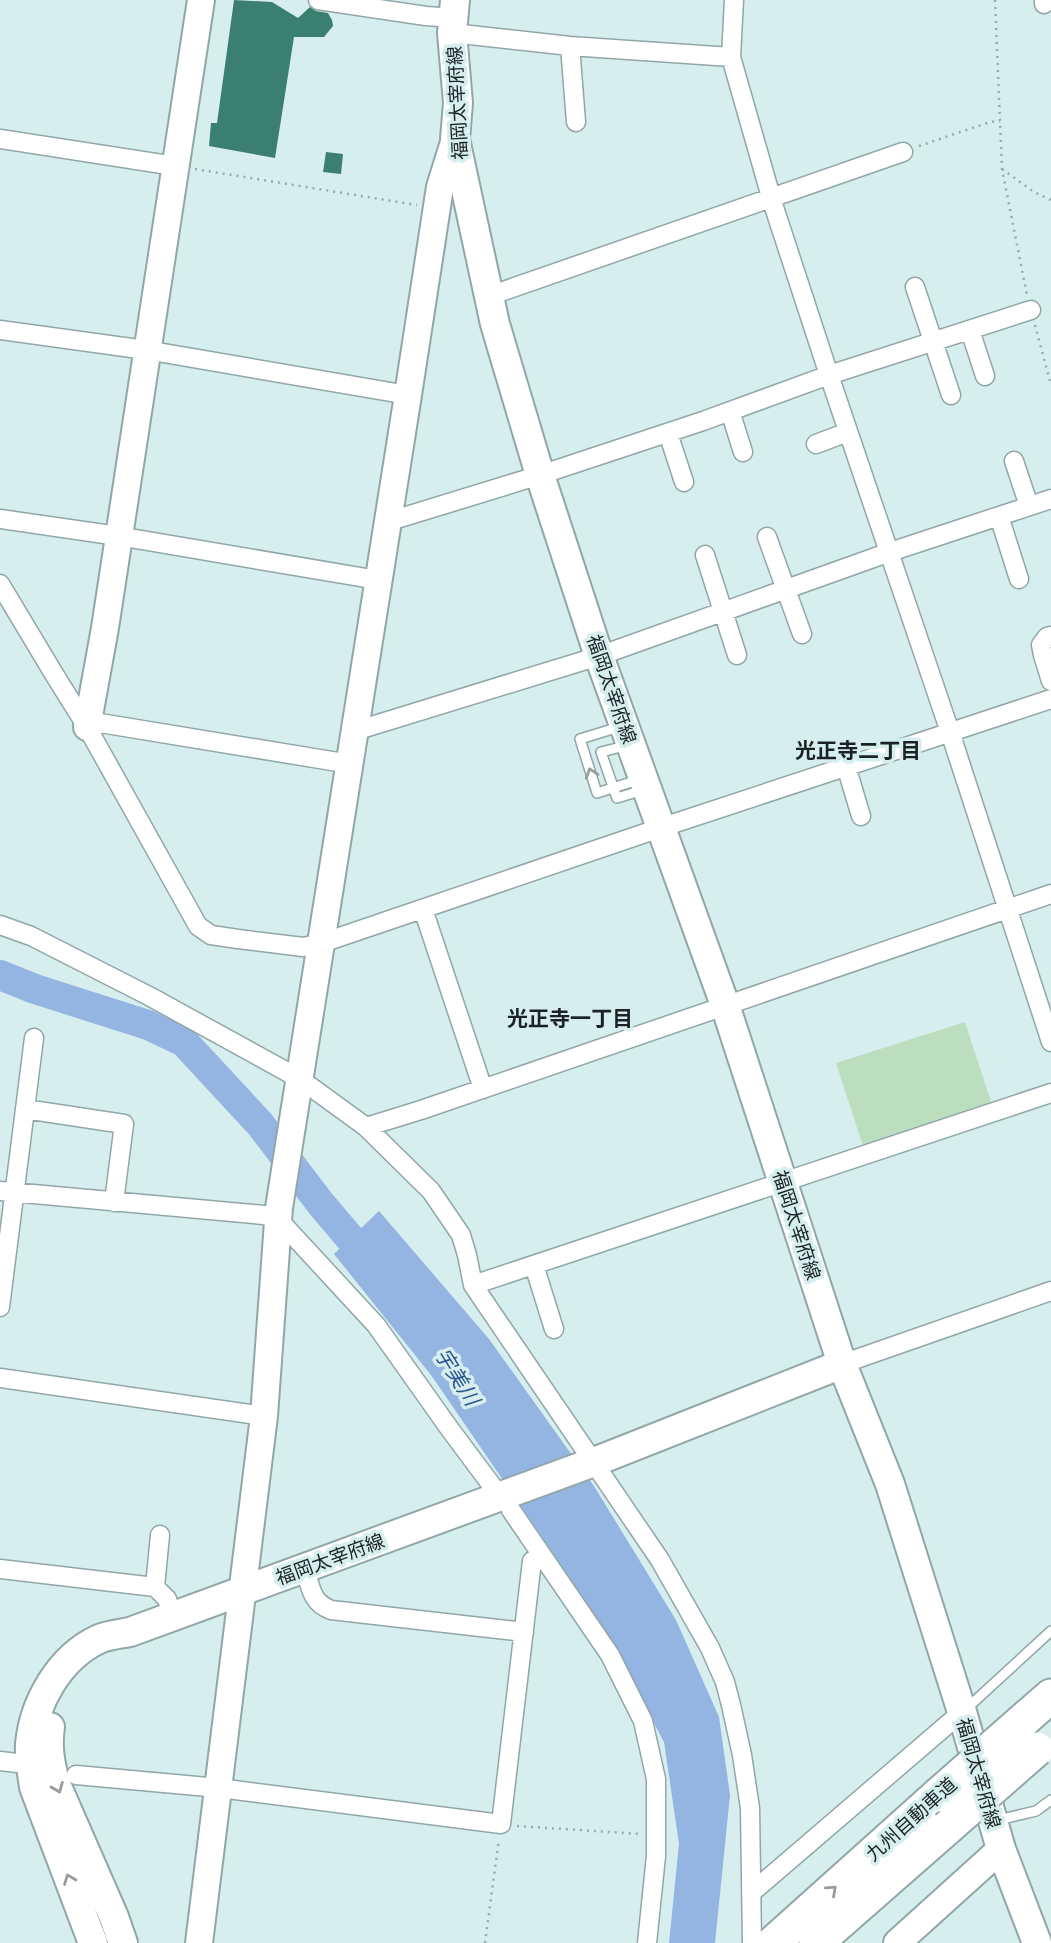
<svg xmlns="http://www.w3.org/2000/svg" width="1051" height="1943" viewBox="0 0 1051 1943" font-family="'DejaVu Sans','Noto Sans JP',sans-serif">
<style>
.green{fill:#bbdebf}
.water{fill:#94b4e2}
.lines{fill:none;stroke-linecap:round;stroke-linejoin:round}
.river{stroke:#94b4e2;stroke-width:30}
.building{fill:#3b7f6f}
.lane-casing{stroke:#91a6a7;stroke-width:12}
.street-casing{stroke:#91a6a7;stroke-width:21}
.secondary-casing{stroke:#91a6a7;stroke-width:30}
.primary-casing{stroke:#91a6a7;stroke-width:32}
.highway-casing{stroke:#91a6a7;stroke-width:37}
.path{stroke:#97a9aa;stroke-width:2.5;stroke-dasharray:2 5;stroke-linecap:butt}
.lane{stroke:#fff;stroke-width:9}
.street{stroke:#fff;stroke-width:18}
.secondary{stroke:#fff;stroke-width:26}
.primary{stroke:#fff;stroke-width:28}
.highway{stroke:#fff;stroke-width:33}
.highway-bridge-casing{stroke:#91a6a7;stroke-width:37;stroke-linecap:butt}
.highway-bridge{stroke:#fff;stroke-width:33}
.oneway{stroke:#989c9c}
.labels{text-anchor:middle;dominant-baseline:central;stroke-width:7;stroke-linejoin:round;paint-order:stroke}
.street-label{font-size:19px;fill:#1a2223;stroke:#d7eeef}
.neighbourhood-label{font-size:21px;font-weight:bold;fill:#1a2223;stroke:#d7eeef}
.water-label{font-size:21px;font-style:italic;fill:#2b568e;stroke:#d7eeef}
</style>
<rect width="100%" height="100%" fill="#d7eeef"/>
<path class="green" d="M965 1022 992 1105 863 1146 836 1063Z"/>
<path class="water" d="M379 1211 489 1339 594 1486 676 1620 719 1717 730 1795 715 1943H669L679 1844 664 1742 606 1634 540 1534 431 1375 334 1254Z"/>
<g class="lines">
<path class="river" d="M0 975 35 989 148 1025 184 1042 260 1124 321 1204 377 1270"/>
</g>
<path class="building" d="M234 0 272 2 298 18 310 7 316 11 328 13 332 20 333 26 324 37H294L275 158 209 146 211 123H217Z
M326 152 343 154 341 174 323 172Z"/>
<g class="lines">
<g class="lane-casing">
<path id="lane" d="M619 727 580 739 597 793 641 779
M629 745 601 752 617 798 643 790
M965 1710 1051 1631
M998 1820 1036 1811 1051 1800"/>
</g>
<g class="street-casing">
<path id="street" d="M318 0 426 16 454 18
M734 0 731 57 773 204 829 375 950 732 1051 1042
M1044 4V0
M452 33 570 46 731 57
M570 46 576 122
M0 139 175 166
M915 287 951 395
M489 296 903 152
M0 330 146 350 408 395
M970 330 985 376
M730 411 743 452
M668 433 684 482
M816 444 848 432
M1014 461 1029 506
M999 516 1019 579
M0 519 118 536 378 580
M387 522 540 475 703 421 829 375 1031 310
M767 537 802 634
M705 555 737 655
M0 584 54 674 87 727 198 926 211 935 238 939 303 947 322 943 660 828 1051 699
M1051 636 1047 637 1041 645 1043 655 1051 681
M88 721 350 764
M355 731 599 656 890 552 1051 499
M846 766 861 816
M423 909 483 1089
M0 925 31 936 149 996 300 1079 366 1127 431 1191 461 1235 467 1255 473 1285 660 1560 710 1648 725 1682 731 1705 742 1755 750 1808 752 1943
M25 1109 124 1124 114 1202
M366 1127 421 1110 1051 894
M0 1191 264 1215 279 1220 376 1325 449 1428 493 1487
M534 1265 554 1329
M473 1285 1051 1093
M0 1307 34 1038
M842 1364 1051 1291
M0 1378 264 1416
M511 1510 610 1655 643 1721 656 1779V1856L647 1943
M0 1569 155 1587 167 1599 173 1617
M305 1569C311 1588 311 1602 331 1610L524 1632
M155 1587 160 1535
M0 1761 17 1763
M76 1775 219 1788 501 1824 532 1561
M751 1893 962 1712"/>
</g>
<g class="secondary-casing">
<path id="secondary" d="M87 727 105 628 201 0
M199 1943 264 1416 279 1208 408 395 440 187 455 139
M897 1943 1001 1849"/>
</g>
<g class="primary-casing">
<path id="primary" d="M455 0 452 33 458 103 455 139 495 324 540 475 599 656 725 1005 842 1364 890 1484 962 1712 1001 1849 1037 1943
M50 1727C47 1747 50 1763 55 1782L114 1917 123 1943
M93 1943 34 1787C32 1773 29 1759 30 1744 34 1702 60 1657 99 1639 108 1635 120 1634 130 1632L594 1462 842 1364"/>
</g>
<g class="highway-casing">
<path id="highway" d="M1028 1716 1051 1696
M773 1943 938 1795
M816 1943 947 1828"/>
</g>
<path class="path" d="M995 0 1002 169 1027 295
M919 146 990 122 1000 121
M195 169 417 205
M1002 169 1034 192 1051 200
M1035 325 1051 385
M517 1826 640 1834
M485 1943 499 1839"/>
<use href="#lane" class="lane"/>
<use href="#street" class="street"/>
<use href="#secondary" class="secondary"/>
<use href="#primary" class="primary"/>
<use href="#highway" class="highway"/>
<g class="highway-bridge-casing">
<path id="highway-bridge" d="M938 1795 1028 1716
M947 1828 1037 1749"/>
</g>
<use href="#highway-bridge" class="highway-bridge"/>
</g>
<defs><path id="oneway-chevron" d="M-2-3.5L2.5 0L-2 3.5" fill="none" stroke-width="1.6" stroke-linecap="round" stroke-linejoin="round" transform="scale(1.75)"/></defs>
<g class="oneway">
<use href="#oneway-chevron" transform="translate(591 773) rotate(-108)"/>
<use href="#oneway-chevron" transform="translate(58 1788) rotate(68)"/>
<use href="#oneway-chevron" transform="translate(69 1879) rotate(-111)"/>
<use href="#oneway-chevron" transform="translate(832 1890) rotate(-42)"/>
</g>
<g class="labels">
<g class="street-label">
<text transform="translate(457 103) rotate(-93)">福岡太宰府線</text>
<text transform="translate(612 689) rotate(71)">福岡太宰府線</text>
<text transform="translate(797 1225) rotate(72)">福岡太宰府線</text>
<text transform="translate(330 1559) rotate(-20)">福岡太宰府線</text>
<text transform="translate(979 1773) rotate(74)">福岡太宰府線</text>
<text transform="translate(911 1819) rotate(-42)">九州自動車道</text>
</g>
<g class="neighbourhood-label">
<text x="858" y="751">光正寺二丁目</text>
<text x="570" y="1019">光正寺一丁目</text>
</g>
<g class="water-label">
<text transform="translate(457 1377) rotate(58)">宇美川</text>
</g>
</g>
</svg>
